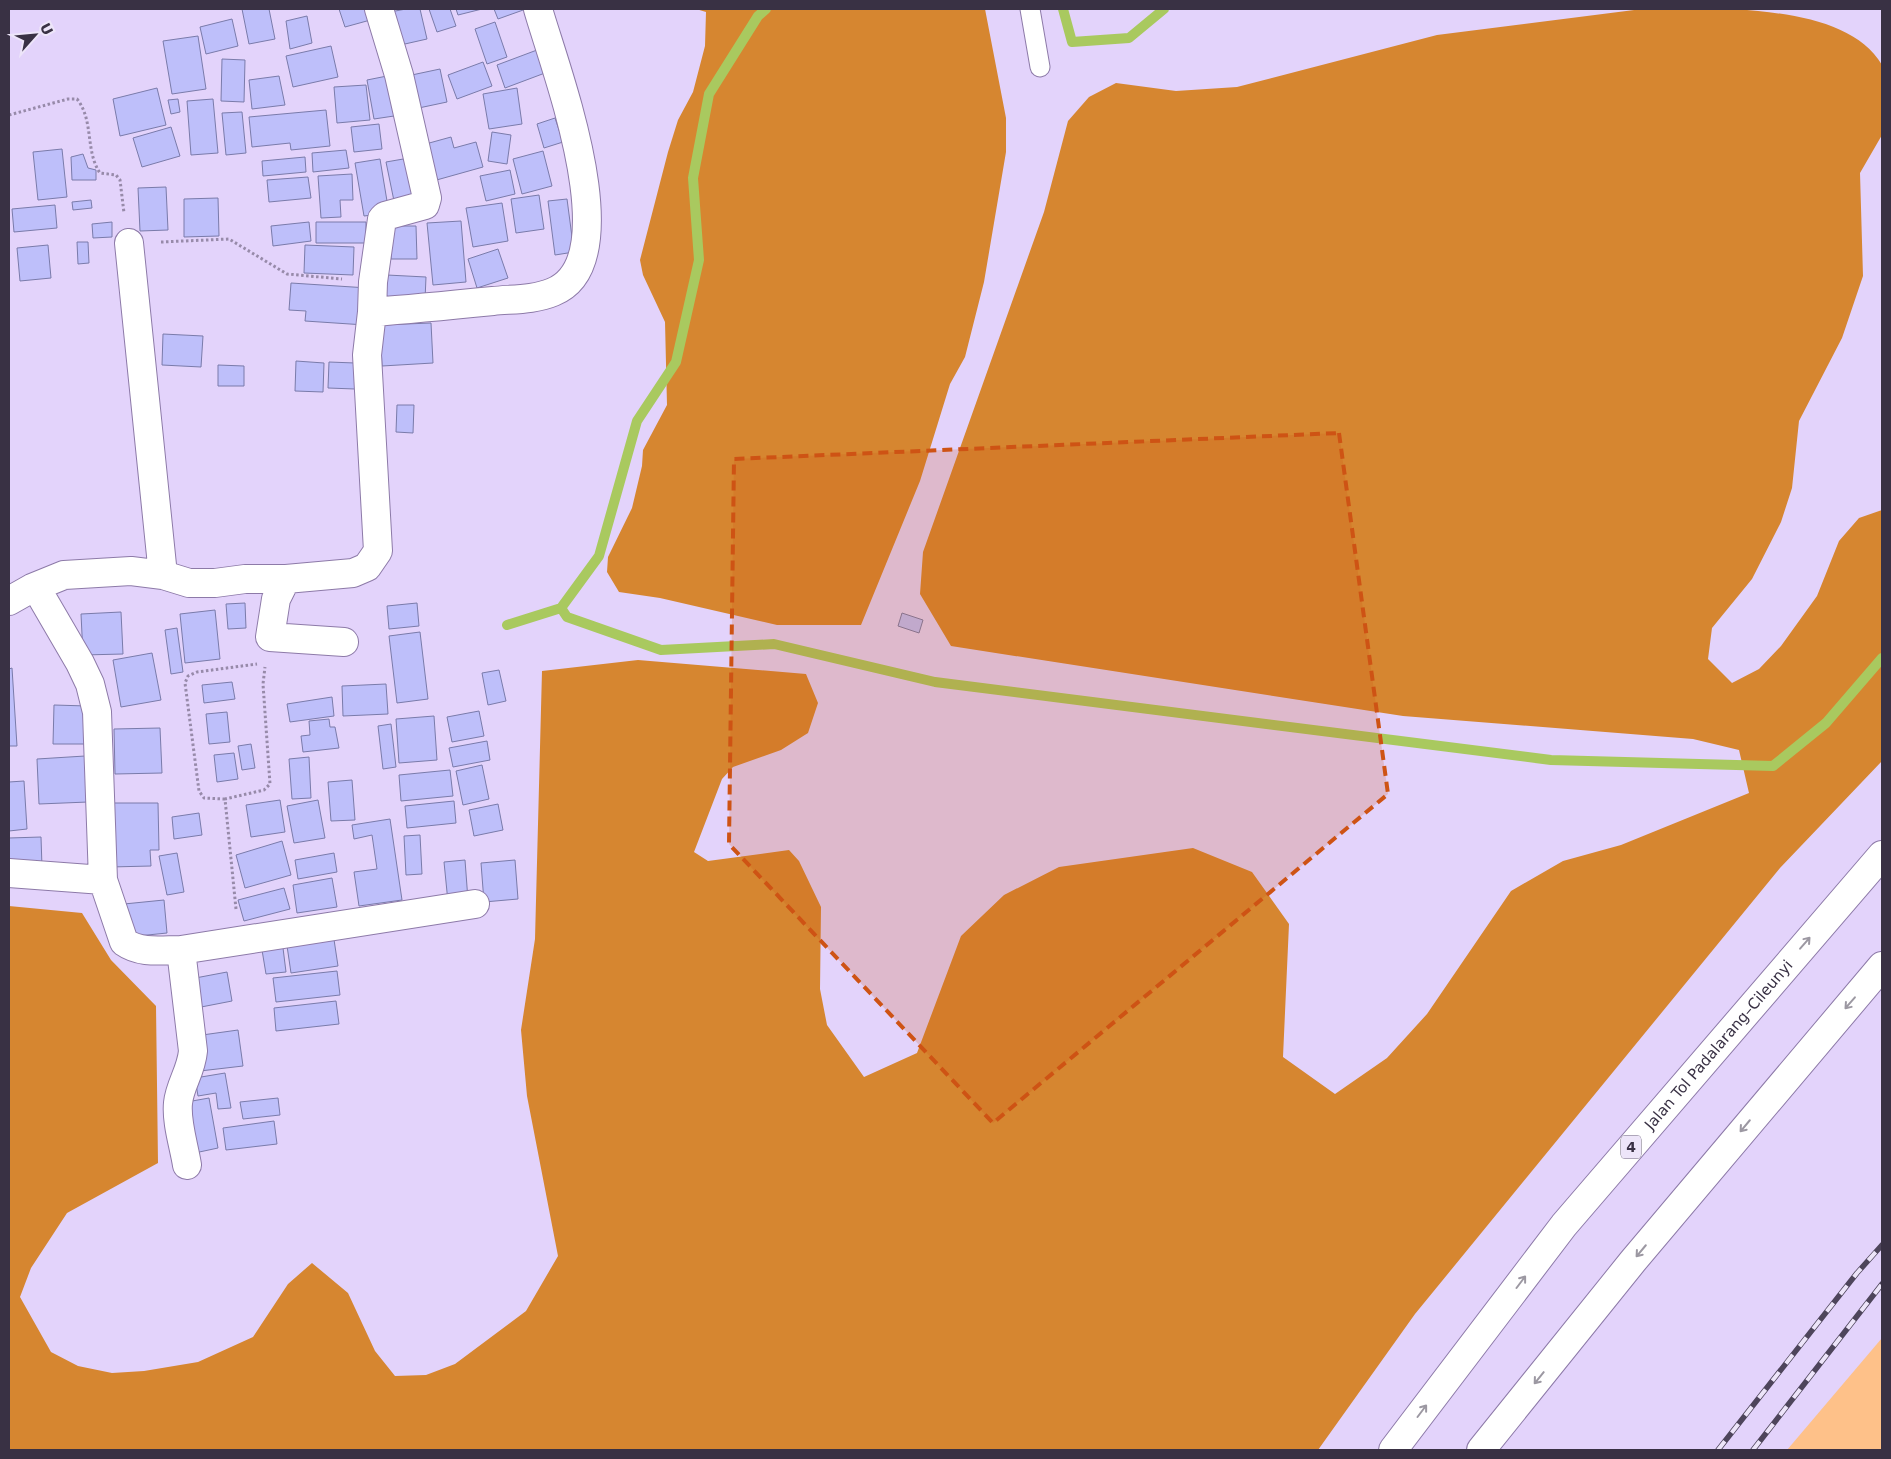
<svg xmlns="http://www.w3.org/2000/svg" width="1891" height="1459" viewBox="0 0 1891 1459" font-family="'DejaVu Sans',sans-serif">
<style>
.green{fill:#fec189}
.forest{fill:#d68630}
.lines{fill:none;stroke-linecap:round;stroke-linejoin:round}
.stream{stroke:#a9c95f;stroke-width:10}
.building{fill:#bebffa;stroke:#7a7baa}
.lane-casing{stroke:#8d7aa8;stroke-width:21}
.street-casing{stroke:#8d7aa8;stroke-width:30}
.highway-casing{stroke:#8d7aa8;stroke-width:30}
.path{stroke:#978aa9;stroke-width:3;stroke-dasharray:2.5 2.5;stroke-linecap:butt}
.lane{stroke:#fff;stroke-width:19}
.street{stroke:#fff;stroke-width:28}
.highway{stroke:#fff;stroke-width:28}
.rail-casing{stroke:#4e455b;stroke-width:5.5}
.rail{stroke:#ede5f9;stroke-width:4;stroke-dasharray:11;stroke-linecap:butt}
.oneway{stroke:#9c98a2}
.marked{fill:#ce5314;fill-opacity:0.2;stroke:#ce5314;stroke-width:4;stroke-dasharray:10 6;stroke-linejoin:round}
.labels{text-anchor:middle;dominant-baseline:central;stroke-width:4;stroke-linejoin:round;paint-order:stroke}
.shield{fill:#ede5f9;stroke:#6f677a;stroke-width:1}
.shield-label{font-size:14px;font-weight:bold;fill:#393144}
.street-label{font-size:15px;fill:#393144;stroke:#ede5f9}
</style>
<rect width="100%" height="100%" fill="#e3d3fb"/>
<path class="green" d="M1882 1338V1450H1787Z"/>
<path class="forest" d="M696 9H985L1006 118V152L984 282 965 357 950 384 920 481 861 625H777L660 598 619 592 607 572 608 557 632 508 642 466 643 450 667 405 665 322 643 275 640 260 668 152 678 120 693 92 705 46 706 12Z
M1642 9C1708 9 1844 0 1882 65V135L1860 173 1863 276 1842 338 1799 421 1792 488 1781 522 1752 579 1712 628 1708 659 1732 683 1759 669 1781 646 1817 596 1839 541 1859 518 1882 510V761L1780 868 1415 1314 1318 1450H9V906L82 913 111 960 156 1006 158 1163 67 1213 31 1268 20 1297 51 1352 78 1366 112 1373 144 1371 198 1362 253 1337 288 1284 312 1263 348 1293 375 1351 395 1376 426 1375 455 1364 526 1311 558 1256 527 1096 521 1030 535 939 542 671 638 660 806 674 818 703 808 733 781 750 733 767 722 779 694 852 708 861 789 850 799 861 821 907 820 989 827 1025 864 1077 917 1053 961 936 1004 895 1059 867 1193 848 1252 872 1289 924 1283 1057 1335 1094 1387 1058 1427 1014 1511 891 1563 861 1621 845 1749 793 1739 750 1693 739 1403 716 951 646 920 594 923 552 1044 212 1068 121 1089 97 1116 83 1176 91 1237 87 1437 35Z"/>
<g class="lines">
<path class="stream" d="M1063 9 1072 42 1129 38 1164 9
M561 608 567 617 661 650 774 644 935 682 1551 760 1773 766 1826 723 1882 658
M507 625 561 608 599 556 637 421 676 362 699 260 693 178 709 94 758 16 766 9"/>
</g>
<path class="building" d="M242 9H269L275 39 249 44Z
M339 9H370L374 19 345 27Z
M406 9H420L427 39 396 46 390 12Z
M429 9H450L456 26 437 32Z
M456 9H482L458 15Z
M494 9H526L498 19Z
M307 16 312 43 290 49 286 21Z
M232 19 238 46 206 54 200 27Z
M495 22 507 57 487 64 475 29Z
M198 36 206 89 172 94 163 41Z
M331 46 338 77 293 87 286 56Z
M537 50 545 73 505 88 497 65Z
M222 59 245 60 244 102 221 101Z
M483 62 492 86 457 99 448 75Z
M440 69 447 102 414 109 407 76Z
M279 76 285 105 252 109 249 80Z
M387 76 394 116 374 119 367 80Z
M366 85 370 120 337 123 334 87Z
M157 88 166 125 120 136 113 99Z
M517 88 522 124 489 129 483 94Z
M178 99 180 112 171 114 168 100Z
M213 99 218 153 191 155 187 101Z
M326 110 330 146 291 150 290 143 252 147 249 117Z
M242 112 246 153 226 155 222 113Z
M555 118 563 142 544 148 537 124Z
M379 124 382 149 354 152 351 127Z
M171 127 180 156 142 167 133 138Z
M492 132 511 135 507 164 488 161Z
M451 137 454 148 476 142 483 167 433 181 422 145Z
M62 149 67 197 38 200 33 152Z
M346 150 349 168 313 172 312 153Z
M543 151 552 186 522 194 513 159Z
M83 154 88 168 96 170V180H72L71 157Z
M305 157 306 172 263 176 262 161Z
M409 158 417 197 394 201 386 162Z
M380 159 389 213 364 216 355 163Z
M510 170 515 194 486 201 480 176Z
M352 174 353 200H340L341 217 321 218 318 176Z
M308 177 311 198 269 202 267 180Z
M166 187 168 230 140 231 138 188Z
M539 195 544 229 516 233 511 199Z
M218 198 219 236 184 237V199Z
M567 199 574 252 555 255 548 201Z
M91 200 92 208 73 210 72 202Z
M502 203 508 241 473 247 466 208Z
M55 205 57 228 14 232 12 209Z
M461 221 466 282 433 285 427 223Z
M112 222V237L93 238 92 224Z
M309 222 311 241 273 246 271 226Z
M316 222H366V243H316Z
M391 226H416L417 259H391Z
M77 242H88L89 263 78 264Z
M48 245 51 278 20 281 17 248Z
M305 245 354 247 353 275 304 273Z
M498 249 508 278 477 288 468 259Z
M387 275 426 277 425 300 386 298Z
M291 283 368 288 365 325 305 321 306 311 289 310Z
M431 323 433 363 382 366 380 325Z
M163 334 203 336 201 367 162 365Z
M296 361 324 363 323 392 295 391Z
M329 362 355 363V389L328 388Z
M218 365 244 366V386H218Z
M397 405H414L413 433 396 432Z
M245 603 246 628 228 629 226 604Z
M417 603 419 626 389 629 387 606Z
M215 610 220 659 185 663 180 614Z
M121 612 123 654 83 655 81 614Z
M902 613 923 620 919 633 898 626Z
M177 628 183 672 171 674 165 630Z
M420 632 428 699 397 703 389 636Z
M152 653 161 700 121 707 113 660Z
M12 668 17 746H9V669Z
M499 670 506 701 488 705 482 673Z
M232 682 235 699 204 703 202 685Z
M386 684 388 714 343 716 342 686Z
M332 697 334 716 290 722 287 704Z
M54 705 87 706V744H53Z
M479 711 484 736 452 742 447 717Z
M227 712 230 742 209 744 206 714Z
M434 716 437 760 399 763 396 719Z
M329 719 330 727H335L339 748 303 752 301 736 310 735 309 721Z
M391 724 396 767 383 769 378 726Z
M160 728 162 773 115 774 114 729Z
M487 741 490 760 453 767 449 748Z
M251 744 255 768 242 770 238 746Z
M234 753 238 779 217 782 214 755Z
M85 756 88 802 39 804 37 759Z
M309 757 311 798 292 799 289 759Z
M482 765 489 799 463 805 456 771Z
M450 770 453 796 401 801 399 775Z
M352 780 355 820 331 821 328 782Z
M24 781 27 829 9 831V782Z
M280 800 285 832 251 837 246 805Z
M318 800 325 838 294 843 287 806Z
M454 801 456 823 407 828 405 806Z
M109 803H158L159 850H150L151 866 110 867Z
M498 804 503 830 474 836 469 810Z
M199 813 202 835 174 839 172 817Z
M390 819 402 900 359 906 354 872 377 869 372 835 354 839 352 825Z
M420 835 422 874 406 875 404 836Z
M41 837 42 867 9 868V838Z
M282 841 291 875 245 888 236 855Z
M177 853 184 892 167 895 159 856Z
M334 853 337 872 298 879 295 860Z
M465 860 468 900 448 902 444 862Z
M515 860 518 899 484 902 481 863Z
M332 878 337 907 297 913 293 885Z
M284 888 290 909 244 921 238 900Z
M164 900 167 933 128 937 124 904Z
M333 933 338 966 291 973 286 939Z
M282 940 286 972 266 974 261 944Z
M337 971 340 995 276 1002 273 978Z
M227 972 232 1001 196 1008 190 979Z
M336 1001 339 1024 276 1031 274 1008Z
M238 1030 243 1066 200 1071 195 1036Z
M225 1073 231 1108 218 1109 216 1093 198 1096 195 1078Z
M209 1098 218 1148 190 1154 181 1103Z
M278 1098 280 1115 243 1119 240 1102Z
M274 1121 277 1144 226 1150 223 1128Z"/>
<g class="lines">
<g class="lane-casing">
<path id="lane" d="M1030 9 1040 67"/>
</g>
<g class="street-casing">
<path id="street" d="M129 243 163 575
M372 312 373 282 382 219 385 216 425 205 427 198 399 75 379 9
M286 579 353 573 367 567 378 551 367 355 372 312C412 309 453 305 493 301 512 299 534 300 553 292 630 261 554 66 538 9
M32 588 41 596 80 663 90 684 97 712 103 880
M9 601 32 588 64 575 131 571 163 575 189 583H215L245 579H286L276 599 270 637 344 642
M9 873 103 880 124 942C141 954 162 950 181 950L193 1051C191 1072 180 1084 178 1103 176 1122 184 1146 187 1165
M181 950 475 904"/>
</g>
<g class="highway-casing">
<g id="highway">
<path id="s1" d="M1393 1450 1564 1225 1882 855"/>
<path d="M1481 1450 1633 1261 1882 966"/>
</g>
</g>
<path class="path" d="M9 115 68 99H77C94 120 85 151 100 173L116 175 120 180 124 213
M161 242 229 239 287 274 342 279
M225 799 204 798 199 791 185 683 188 676 197 672 257 664
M236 909 225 799 264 790 270 784 263 684 265 667"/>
<use href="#lane" class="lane"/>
<use href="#street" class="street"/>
<use href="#highway" class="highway"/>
<g class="rail-casing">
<path id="rail" d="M1718 1450 1857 1273 1882 1245
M1753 1450 1882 1284"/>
</g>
<use href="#rail" class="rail"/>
</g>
<defs><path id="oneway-shaft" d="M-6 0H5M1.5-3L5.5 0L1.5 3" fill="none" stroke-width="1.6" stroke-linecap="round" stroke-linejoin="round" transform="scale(1.25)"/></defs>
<g class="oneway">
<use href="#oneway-shaft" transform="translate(1805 943) rotate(-49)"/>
<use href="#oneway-shaft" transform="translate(1850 1003) rotate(131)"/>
<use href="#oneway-shaft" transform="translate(1745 1126) rotate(130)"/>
<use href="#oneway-shaft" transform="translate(1641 1251) rotate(130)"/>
<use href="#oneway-shaft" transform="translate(1521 1282) rotate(-53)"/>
<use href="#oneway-shaft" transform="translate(1539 1378) rotate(129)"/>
<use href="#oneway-shaft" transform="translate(1422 1411) rotate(-53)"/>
</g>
<path class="marked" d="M1339 433 1388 794 993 1123 729 844 734 459Z"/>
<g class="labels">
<rect class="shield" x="1621" y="1135.5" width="20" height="23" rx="4"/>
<g class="shield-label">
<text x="1631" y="1147">4</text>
</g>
<g class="street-label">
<text stroke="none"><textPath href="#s1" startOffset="520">Jalan Tol Padalarang–Cileunyi</textPath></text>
</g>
</g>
<rect width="1891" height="1459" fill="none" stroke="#393144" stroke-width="20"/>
<g transform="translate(35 35) rotate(63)" stroke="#ede5f9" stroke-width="4" paint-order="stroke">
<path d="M0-4L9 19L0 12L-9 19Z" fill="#393144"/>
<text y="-8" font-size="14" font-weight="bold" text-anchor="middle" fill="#393144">U</text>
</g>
</svg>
